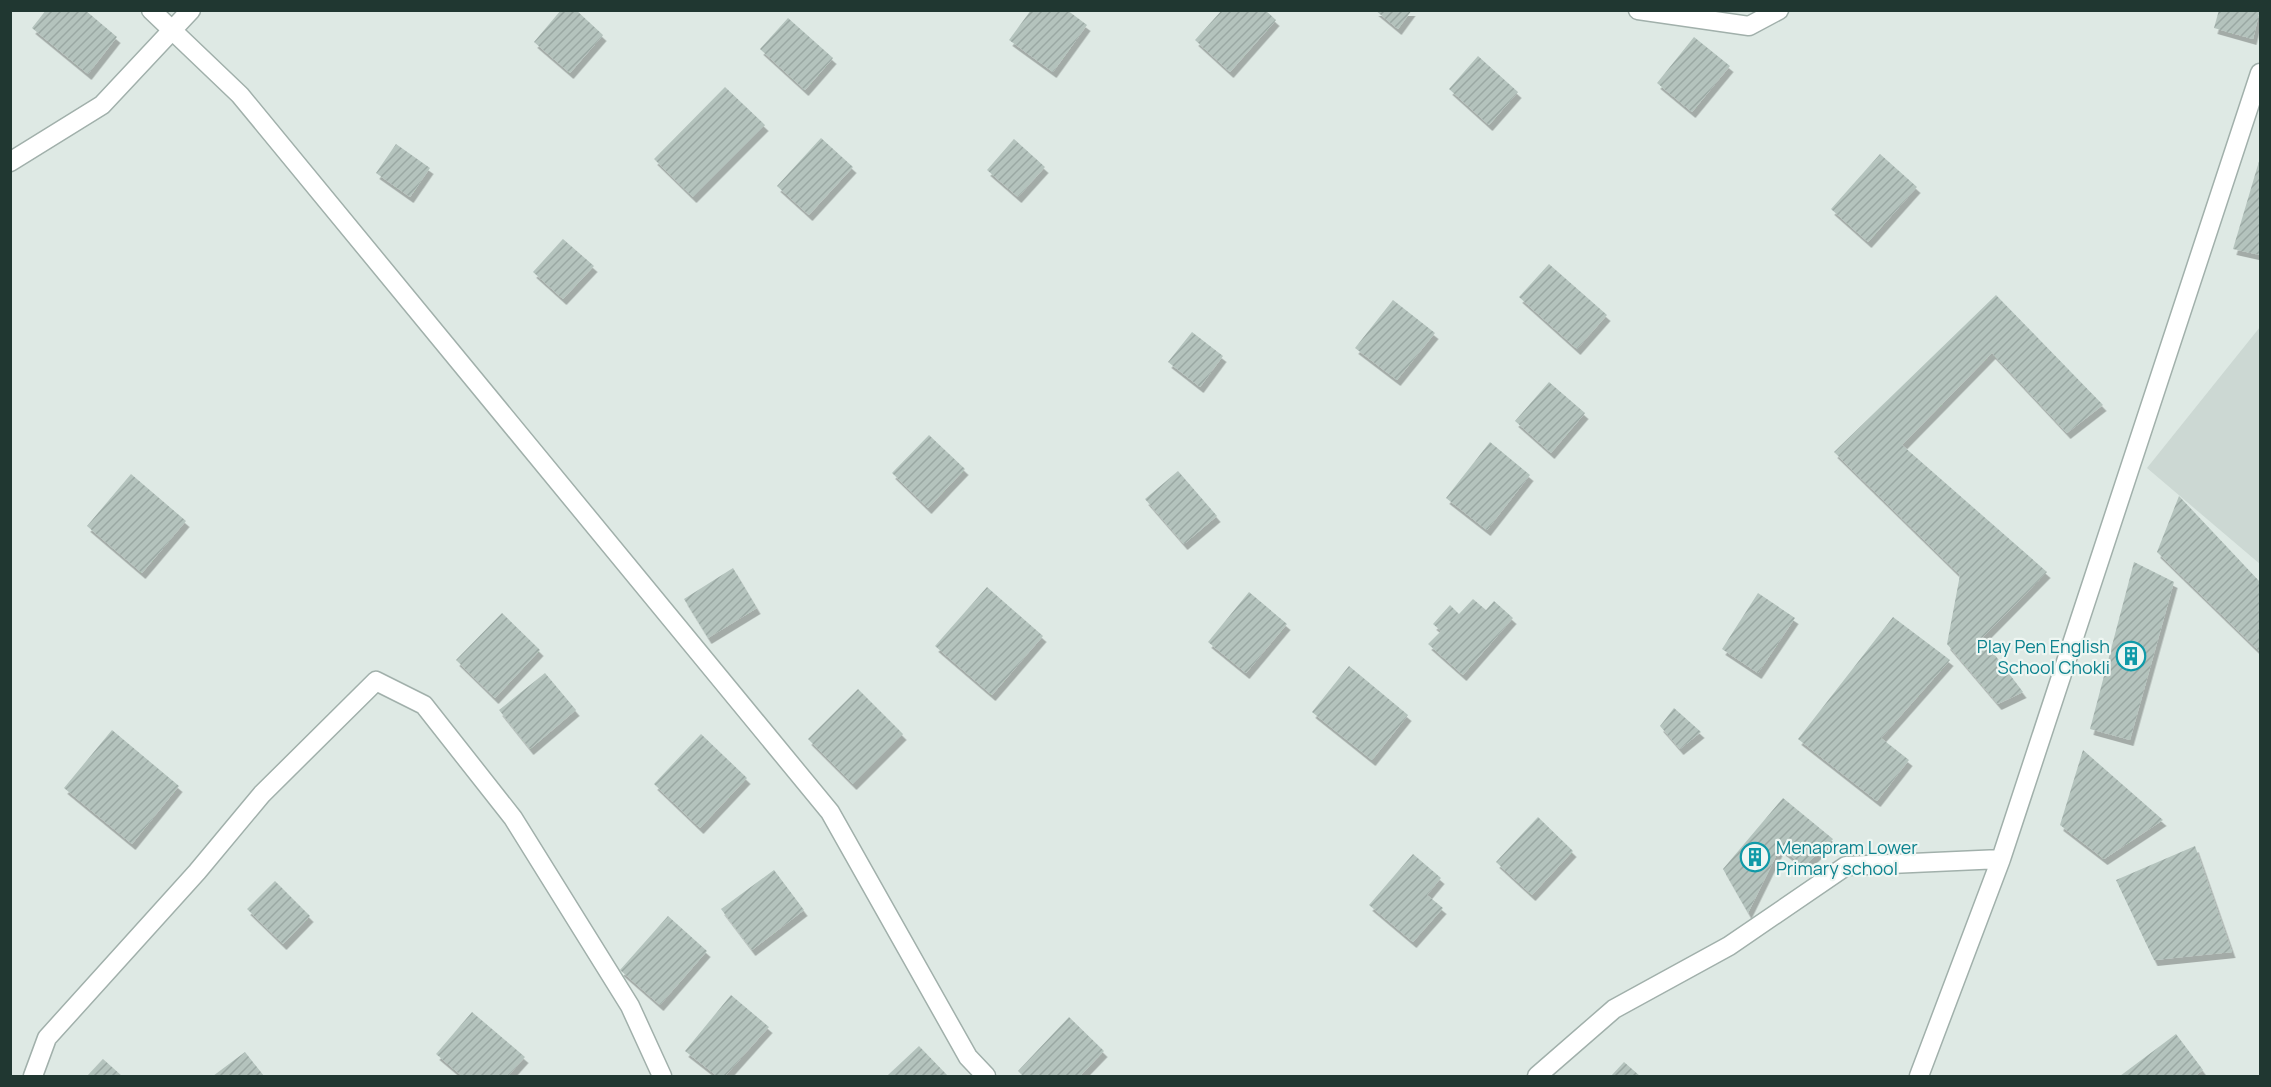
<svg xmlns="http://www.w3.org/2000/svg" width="2271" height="1087" viewBox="0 0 2271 1087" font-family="Manrope,sans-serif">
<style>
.built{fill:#ccd8d3}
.building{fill:url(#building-hatch);filter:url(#shadow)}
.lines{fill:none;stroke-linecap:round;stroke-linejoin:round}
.minor-casing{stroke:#a1b0ab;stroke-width:21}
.minor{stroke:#fff;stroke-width:18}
.labels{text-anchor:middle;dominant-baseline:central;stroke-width:4.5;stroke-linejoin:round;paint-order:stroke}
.culture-label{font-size:18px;fill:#0d838f;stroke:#eef6f2;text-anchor:end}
</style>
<defs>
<pattern id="building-hatch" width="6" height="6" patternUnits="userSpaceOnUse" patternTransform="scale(1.5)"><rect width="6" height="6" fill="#b4c3bd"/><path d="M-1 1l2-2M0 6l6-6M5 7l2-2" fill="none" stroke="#9aa8a3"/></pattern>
<filter id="shadow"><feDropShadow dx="3.5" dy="6" stdDeviation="0" flood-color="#0004"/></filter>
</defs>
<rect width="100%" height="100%" fill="#dee9e4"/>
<path class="built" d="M2260 327V564L2147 468Z"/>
<path class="building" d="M46 10H85L117 37 88 74 32 28Z
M561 10H576L603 35 570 73 534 42Z
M1031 10H1067L1087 25 1053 72 1009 40Z
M1222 10H1265L1276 20 1230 72 1195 40Z
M1375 10H1412L1398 29Z
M2219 10H2260L2253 39 2214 28Z
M788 18 833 58 805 90 760 49Z
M1694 37 1730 66 1692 112 1657 83Z
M1478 56 1518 92 1489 125 1449 89Z
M725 87 765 125 693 197 654 159Z
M821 138 853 167 809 215 777 186Z
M1014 139 1045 167 1018 197 987 170Z
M396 144 430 168 410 197 376 173Z
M1880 154 1917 187 1868 242 1831 209Z
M2260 158V255L2233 249Z
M563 239 594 266 563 299 533 272Z
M1549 264 1607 315 1577 349 1519 297Z
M1996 295 2103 405 2067 433 1992 353 1902 445 2047 572 1982 638 2023 692 1998 704 1947 644 1960 575 1834 452Z
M1393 300 1435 333 1397 380 1355 348Z
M1192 332 1223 356 1200 387 1168 362Z
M1549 382 1585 413 1551 453 1515 421Z
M929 435 965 469 928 508 892 473Z
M1490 442 1530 475 1487 530 1446 498Z
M1178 471 1217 516 1184 544 1145 499Z
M131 474 186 521 142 573 87 526Z
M2179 496 2260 582 2259 651 2157 552Z
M2134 562 2174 582 2130 740 2090 729Z
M733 568 757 608 708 638 684 599Z
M987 587 1043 636 992 695 935 646Z
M1249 592 1287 624 1246 673 1208 642Z
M1758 593 1795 618 1758 673 1722 649Z
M1473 599 1486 610 1494 601 1513 618 1463 675 1428 644 1441 631 1433 624 1450 605 1459 614Z
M502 613 540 650 495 698 456 660Z
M1893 617 1950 660 1881 738 1909 760 1877 801 1798 739Z
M1349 666 1408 715 1372 760 1312 712Z
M545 673 576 710 530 749 499 710Z
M858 689 903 734 853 784 808 739Z
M1674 708 1701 732 1680 749 1660 726Z
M112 730 179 786 132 844 64 788Z
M701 734 747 778 700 828 654 784Z
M2083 750 2163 820 2104 859 2060 825Z
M1783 798 1833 839 1804 866 1780 848 1748 913 1723 869Z
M1538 817 1573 851 1532 895 1496 862Z
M2195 846 2232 952 2154 960 2116 880Z
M1413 854 1441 878 1427 895 1443 908 1413 942 1369 905Z
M774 870 804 910 752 950 721 909Z
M275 881 310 916 283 944 247 909Z
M668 916 707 951 660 1005 620 970Z
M731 995 769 1027 725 1076H717L685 1051Z
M472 1012 525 1057 508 1076H462L436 1054Z
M1069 1017 1104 1051 1080 1076H1023L1018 1071Z
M2176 1034 2203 1070 2195 1076H2120Z
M919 1046 948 1076H887Z
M245 1052 264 1076H213Z
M103 1059 122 1076H87Z
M1624 1062 1640 1076H1611Z"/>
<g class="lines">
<g class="minor-casing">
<path id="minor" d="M151 10 240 95 830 812 968 1057 986 1076
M1638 10 1749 26 1779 10
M10 162 102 105 191 10
M33 1076 47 1038 197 872 262 794 376 681 424 705 513 818 630 1006 662 1076
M1537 1076 1614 1009 1729 946 1846 866 2001 859
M1919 1076 2001 859 2260 73"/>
</g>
<use href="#minor" class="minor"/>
</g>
<defs>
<g id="building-ring" transform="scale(1.5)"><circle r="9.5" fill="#eef6f2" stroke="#0f9aa8" stroke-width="1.5"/><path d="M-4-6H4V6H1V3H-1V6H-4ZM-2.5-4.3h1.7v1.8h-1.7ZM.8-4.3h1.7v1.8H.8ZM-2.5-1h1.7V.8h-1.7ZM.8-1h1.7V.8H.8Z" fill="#0f9aa8"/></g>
</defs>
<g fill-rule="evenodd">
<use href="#building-ring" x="2131" y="656"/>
<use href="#building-ring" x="1755" y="857"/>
</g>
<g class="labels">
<g class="culture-label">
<text x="2110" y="646">Play Pen English<tspan x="2110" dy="21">School Chokli</tspan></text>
<text x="1776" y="847" text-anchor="start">Menapram Lower<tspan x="1776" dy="21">Primary school</tspan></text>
</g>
</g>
<rect width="2271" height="1087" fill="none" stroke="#203731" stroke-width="24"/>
</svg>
